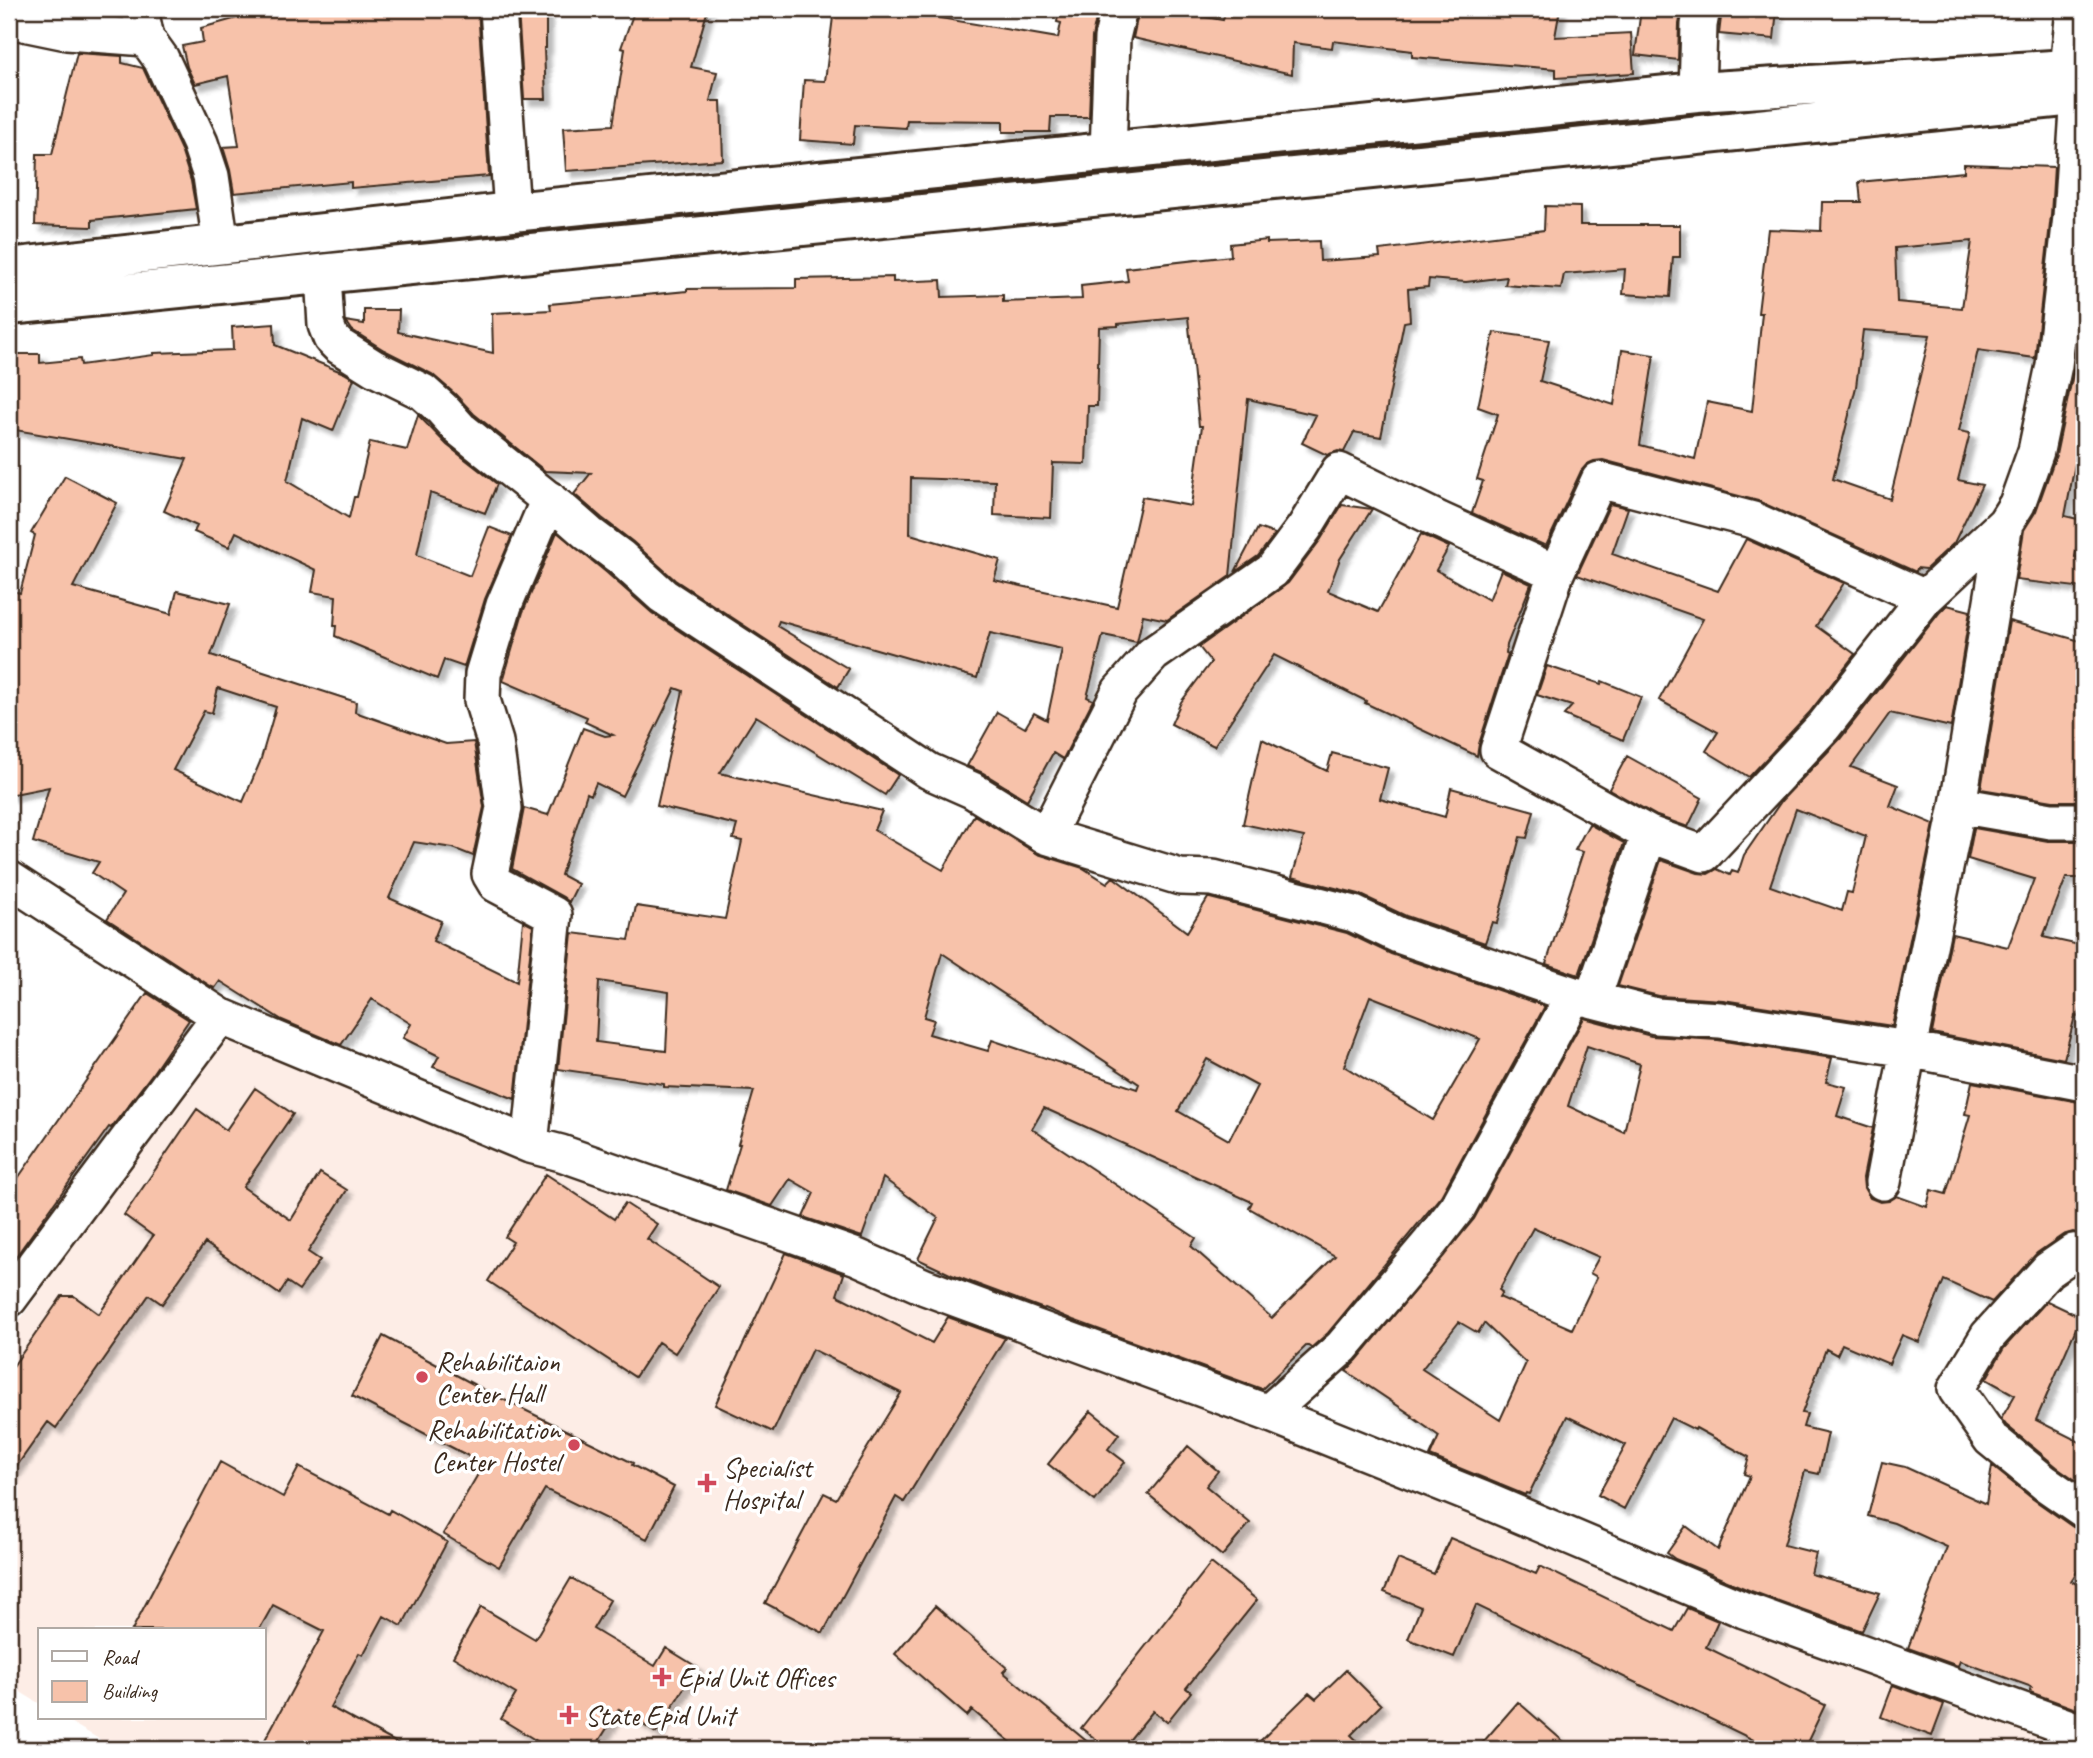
<svg xmlns="http://www.w3.org/2000/svg" width="2093" height="1758" viewBox="0 0 2093 1758" font-family="Caveat,sans-serif">
<style>
.built{fill:#fdede6}
.building{fill:#f7c2aa;stroke:#3b2a1e;stroke-width:2;fill-rule:evenodd;filter:url(#shadow)}
.lines{fill:none;stroke-linecap:round;stroke-linejoin:round}
.minor-casing{stroke:#3b2a1e;stroke-width:40}
.secondary-casing{stroke:#3b2a1e;stroke-width:44}
.minor{stroke:#fff;stroke-width:35}
.secondary{stroke:#fff;stroke-width:38}
.poi-dot{fill:#d1495b;stroke:#fff;stroke-width:2.5}
.labels{text-anchor:middle;dominant-baseline:central;stroke-width:7;stroke-linejoin:round;paint-order:stroke}
.poi-label{font-size:28px;fill:#3b2a1e;stroke:#fff;text-anchor:start}
</style>
<defs>
<filter id="shadow"><feDropShadow dx="6" dy="6" stdDeviation="2" flood-color="#0004"/></filter>
</defs>
<rect width="100%" height="100%" fill="#fff"/>
<filter id="ink" filterUnits="userSpaceOnUse"><feTurbulence type="fractalNoise" baseFrequency=".0143" numOctaves="2"/><feDisplacementMap in="SourceGraphic" scale="14" xChannelSelector="R" yChannelSelector="G"/><feConvolveMatrix kernelMatrix="1 2 1 2 8 2 1 2 1" color-interpolation-filters="sRGB"/></filter>
<g filter="url(#ink)">
<path class="built" d="M231 1025 2084 1749H116L63 1718H264V1630H40V1704L9 1685V1335Z"/>
<path class="building" d="M88 9H120L121 16 87 13Z
M270 9H478L489 176 351 188V182L234 193 230 170 223 147 239 146 228 76 195 84 187 67 182 46 203 42 201 28Z
M635 9H708L691 67 717 72 710 101H721L723 160 566 171 563 128 613 125 625 49 621 48Z
M834 9H942L940 18 1058 38 1061 23 1057 22 1059 9H1098L1092 37 1089 117H1051L1050 132H1003V121L907 120 906 128 855 125 853 144 800 140 804 80 825 81Z
M1139 9H1159L1223 20 1226 9H1560L1555 37 1631 33 1634 73 1556 78V69L1412 57V51L1333 41 1332 48 1293 43 1292 74 1133 38Z
M1641 9H1682L1679 24 1678 60 1635 55Z
M1722 9H1777L1774 39 1719 34Z
M518 10H546V48H544L546 99H524Z
M77 53 122 56V63L143 68 181 150 191 181 196 209 92 220V227L35 225 37 154H52Z
M1964 164 2054 167 2051 215 2035 358 1978 350 1959 431 1970 433 1958 480 1982 485 1954 543 1926 569 1917 568 1916 572 1758 501 1603 460 1594 461 1587 464 1581 471 1546 546 1472 513 1483 481 1477 479 1498 414 1478 407 1494 332 1549 340 1540 381 1614 405 1622 350 1654 355 1640 445 1695 459 1707 402 1752 411 1762 313H1758L1768 229 1821 231 1822 202H1861L1859 182 1964 172ZM1972 241 1962 308 1897 302 1895 248ZM1863 330 1930 335 1890 499 1833 479 1856 387Z
M1545 206 1580 207V225H1680V257H1673L1670 297 1623 294 1625 269 1564 274 1561 289 1505 285 1507 277 1466 282 1429 279 1428 287 1408 289 1410 321 1404 322 1381 437 1354 432 1344 452 1338 451 1327 455 1302 443 1316 415 1248 399 1230 576 1167 620 1143 615 1137 642 1103 635 1087 697 1093 700 1063 759 1053 753 1027 800 983 773 967 766 997 712 1025 728 1034 713 1047 720 1062 649 990 633 977 678 779 621 777 626 849 669 838 687 675 580 633 542 602 518 574 494 591 473 545 471 474 414 455 394 432 374 384 350 352 330 346 321 364 324V310H399L398 332 493 353 492 313 551 310 550 304 687 291V289L796 288V279L893 277V282L941 280 942 297 1003 295V302L1082 299 1081 286 1128 281 1126 268 1231 256 1230 244 1267 240V243L1319 241 1320 261 1380 257 1379 250 1544 230ZM1188 317 1199 426H1202L1191 506 1142 497 1117 607 994 580 1000 560 910 534 911 478 995 481 994 515 1051 518 1053 463 1086 464 1088 406H1097L1099 327 1118 326V324Z
M274 324 275 345 344 373 354 379 333 431 302 418 287 481 349 518 354 497H357L370 442 407 450 418 415 447 445 497 484 485 513 430 493 417 555 470 576 489 527 512 536 485 599 464 667 444 660 437 679 335 636 336 626H334L336 596 312 592 316 570 236 532 229 547 194 532 197 526 164 511 187 459 9 429V354H40V363L80 359 81 365 154 355V353L233 350 232 327Z
M2078 328 2084 329V461L2076 459 2065 516 2082 520 2075 557 2084 558V588L2016 580 2024 530 2036 511 2056 455 2074 369Z
M65 476 117 503 73 587 171 614 177 591 230 604 211 655 356 702 355 712 446 744 474 742 484 807 473 856 453 848 414 842 389 898 441 921 433 941 517 982 523 921 533 926 515 1099 433 1067 439 1056 403 1038 411 1024 372 999 341 1045 282 1020 220 981 215 988 212 987 107 919 123 894 92 873 99 862 33 842 49 787 9 795V590L20 593 35 535 31 533ZM218 688 276 707 260 762 243 802 173 770 204 711 212 713Z
M1610 504 1628 508 1612 554 1718 591 1746 539 1844 583 1816 626 1855 654 1809 713 1749 777 1706 751 1718 732 1659 700 1703 619 1577 575Z
M1342 505 1372 509 1340 559 1328 591 1378 612 1421 534 1449 547 1436 570 1489 600 1501 570 1531 584 1507 645 1506 653 1508 654 1479 744 1477 756 1365 703 1366 701 1274 655 1214 746 1171 724 1181 702 1211 662 1199 647 1288 583 1321 539Z
M1258 528 1275 534 1258 556 1235 572Z
M557 532 607 573 652 613 898 775 885 795 756 716 720 773 882 811 874 830 943 870 974 815 1038 854 1083 868 1107 883 1113 877 1187 932 1208 898H1210L1347 933 1391 954 1545 1006 1441 1196 1328 1333 1311 1348 1307 1345 1262 1389 1073 1320 1045 1308 1044 1309 952 1275 918 1259 938 1218 883 1178 862 1237 803 1217 814 1193 790 1179 772 1206 726 1190 740 1144H738L754 1091 664 1087V1084L558 1069 572 933 629 940 636 906 725 919 742 841 733 839 737 825 657 806 683 691 675 688 622 796 596 783 591 795 587 793 561 875 578 884 569 902 563 897 512 869 524 808 548 815 583 728 605 736 613 735 585 722 587 717 503 681 523 612ZM942 953 1139 1084 1137 1089 992 1040 988 1051 929 1034 934 1020 924 1017ZM599 981 669 992 666 1051 596 1042ZM1370 996 1480 1039 1433 1120 1344 1066ZM1207 1059 1257 1086 1229 1140 1178 1111ZM1044 1108 1252 1202 1249 1208 1335 1256 1272 1318 1191 1246 1196 1238 1032 1129Z
M1947 605 1970 611 1951 727 1890 713 1851 767 1898 785 1890 806 1934 824 1892 1026 1723 1000 1659 996 1618 986 1661 860 1698 873 1708 874 1717 869 1730 875 1732 871 1738 873 1744 855 1782 800 1840 739 1940 612ZM1796 809 1866 836 1852 893 1847 892 1842 911 1770 886Z
M2009 621 2084 642V801H2053L1981 789Z
M1547 666 1601 684 1602 681 1641 697 1623 740 1564 715 1572 706 1537 695Z
M1262 739 1327 771 1332 753 1388 768 1380 799 1445 817 1451 788 1534 811 1527 838 1520 837 1497 923 1492 922 1485 943 1406 916 1359 894 1292 877 1304 837 1243 824Z
M1627 756 1702 798 1688 827 1657 816 1609 789Z
M1589 824 1624 843 1579 975 1546 964 1583 852 1575 850Z
M1974 828 2048 841H2084V878H2066L2043 937 2084 946V998L2078 1017 2075 1016 2064 1059 1932 1033 1952 934 2008 947 2034 879 1968 859Z
M147 993 189 1020 152 1074 111 1128 109 1127 9 1266V1191Z
M1584 1018 1651 1036 1718 1040 1832 1058 1826 1082 1846 1087 1837 1116 1873 1128 1863 1178 1864 1188 1870 1198 1880 1202 1889 1201 1897 1196 1927 1207 1931 1190 1946 1194 1970 1115 1965 1114 1972 1082 2084 1103V1235L2073 1232 2063 1235 2037 1253 1992 1302 1944 1280 1919 1342 1902 1335 1889 1364 1842 1344 1837 1355 1826 1349 1802 1413 1807 1414 1803 1427 1828 1433 1819 1474 1805 1471 1784 1545 1816 1553 1811 1574 1880 1593 1862 1631 1751 1591 1675 1559 1667 1553 1686 1526 1718 1550 1750 1476 1744 1474 1749 1457 1696 1428 1695 1430 1671 1418 1624 1509 1598 1495 1626 1445 1567 1416 1529 1494 1526 1493 1525 1495 1430 1456 1439 1436 1412 1417 1413 1416 1346 1371 1357 1360 1474 1219ZM1587 1046 1640 1064 1624 1132 1568 1106ZM1533 1228 1599 1257 1590 1273 1597 1277 1572 1329 1499 1297 1502 1292 1499 1290ZM1459 1322 1478 1333 1484 1323 1526 1363 1500 1420 1422 1369Z
M255 1088 293 1114 243 1187 291 1220 320 1173 347 1190 308 1252 320 1260 299 1290 287 1282 279 1294 205 1243 162 1304 149 1295 56 1428 48 1422 9 1477V1372L62 1296H74L99 1314 153 1236 124 1215 197 1109 226 1130Z
M546 1174 614 1219 625 1203 657 1224 647 1239 719 1287 675 1353 658 1342 635 1377 488 1281 513 1242 505 1237Z
M786 1253 844 1274 837 1295 932 1343 948 1317 1005 1338 904 1502 896 1497 823 1633 765 1603 824 1493 836 1499 901 1393 812 1349 773 1432 715 1405Z
M2047 1301 2081 1317 2036 1420 2084 1444V1486L2057 1467 2006 1425 2001 1419 2015 1395 1986 1379 2004 1348Z
M383 1336 488 1392 633 1463 632 1465 674 1487 647 1539 545 1489 499 1567 443 1534 484 1464 352 1396Z
M1091 1411 1119 1434 1108 1449 1125 1462 1095 1501 1048 1464Z
M1188 1446 1218 1471 1206 1486 1250 1523 1222 1556 1148 1494Z
M220 1462 283 1497 299 1467 388 1514 390 1510 447 1542 402 1626 384 1616 363 1655 359 1653 330 1707 408 1749H260L324 1631 273 1605 259 1630H132Z
M1882 1462 1905 1467 1986 1504 1992 1466 2033 1499 2073 1527 2084 1530V1561L2071 1581 2084 1588V1712L2030 1692 2032 1687 1960 1661 1958 1666 1908 1648 1947 1547 1894 1523 1868 1516Z
M1450 1538 1536 1574 1540 1566 1674 1631 1687 1608 1718 1621 1706 1647 1825 1705 1804 1749H1772L1476 1605 1454 1657 1408 1639 1421 1607 1384 1592 1398 1559 1434 1574Z
M1211 1563 1257 1600 1186 1688 1191 1692 1167 1722 1153 1711 1122 1749H1109L1081 1728Z
M571 1578 610 1600 593 1629 655 1666 666 1648 697 1667 656 1733 619 1709 594 1749H550L501 1719 516 1694 453 1657 481 1607 535 1639Z
M935 1606 1007 1668 1003 1672 1096 1749H1019L972 1710 967 1716 895 1654Z
M1346 1670 1381 1705 1351 1735 1366 1749H1252L1309 1693 1316 1699Z
M1893 1685 1944 1704 1932 1736 1881 1717Z
M1518 1702 1572 1749H1477Z"/>
<g class="lines">
<g class="minor-casing">
<path id="minor" d="M140 9 146 38 161 59 200 143 211 176 221 244
M498 9 512 212
M9 20 67 32 146 38
M2068 70 2074 9
M1697 92 1699 25 1702 9
M1108 153 1112 38 1119 9
M323 275 326 325 331 338 339 346 374 368 423 392 442 409 460 429 564 512 589 534 620 557 663 596 929 771 972 790 1046 836 1180 877 1213 878 1354 914 1398 935 1574 995 1656 1016 1720 1020 1908 1049 2084 1083
M1925 598 1753 520 1599 480 1556 573 1498 750 1649 834 1704 854 1824 726 1925 598 2005 523 2017 504 2036 451 2054 365 2071 217 2079 95
M1958 805 2051 821H2084
M1046 836 1120 691 1153 654 1272 571 1305 527 1339 471 1439 520 1556 573
M9 879 220 1016
M1592 1000 1649 834
M530 1145 554 915 496 884 490 874 504 808 495 742 482 700 483 674 504 605 549 499
M1883 1182 1908 1049 1958 805 2005 523
M2084 1257 2074 1252 2048 1270 1988 1336 1956 1389 1991 1439 2045 1483 2084 1510
M9 1299 220 1016 530 1145 561 1153 857 1257 925 1287 1268 1413 1482 1499 1744 1610 2084 1733
M1268 1413 1342 1347 1430 1243 1458 1207 1574 995"/>
</g>
<g class="secondary-casing">
<path id="secondary" d="M9 268 512 212 1697 92 2084 68
M9 305 1304 176 2084 95"/>
</g>
<use href="#minor" class="minor"/>
<use href="#secondary" class="secondary"/>
</g>
</g>
<g class="poi-dot">
<circle cx="422" cy="1377" r="7"/>
<circle cx="574" cy="1445" r="7"/>
<path d="M703.5 1472.5h7v7h7v7h-7v7h-7v-7h-7v-7h7z"/>
<path d="M658.5 1666.5h7v7h7v7h-7v7h-7v-7h-7v-7h7z"/>
<path d="M565.5 1704.5h7v7h7v7h-7v7h-7v-7h-7v-7h7z"/>
</g>
<g class="labels">
<g class="poi-label">
<text x="436" y="1361">Rehabilitaion<tspan x="436" dy="32">Center Hall</tspan></text>
<text x="560" y="1429" text-anchor="end">Rehabilitation<tspan x="560" dy="32">Center Hostel</tspan></text>
<text x="723" y="1467">Specialist<tspan x="723" dy="32">Hospital</tspan></text>
<text x="678" y="1677">Epid Unit Offices</text>
<text x="585" y="1715">State Epid Unit</text>
</g>
</g>
<rect width="2093" height="1758" fill="none" stroke="#fff" stroke-width="35"/>
<rect x="18" y="18" width="2058" height="1723" fill="none" stroke="#3b2a1e" stroke-width="2.5" filter="url(#ink)"/>
<rect x="38" y="1628" width="228" height="91" fill="#ffffff" stroke="#b1aaa5" stroke-width="2"/>
<rect x="52" y="1651" width="35" height="10" fill="#ffffff" stroke="#b1aaa5" stroke-width="2"/>
<text x="102" y="1664" font-size="21" fill="#3b2a1e">Road</text>
<rect x="52" y="1681" width="35" height="21" fill="#f7c2aa" stroke="#b1aaa5" stroke-width="2"/>
<text x="102" y="1698" font-size="21" fill="#3b2a1e">Building</text>
</svg>
